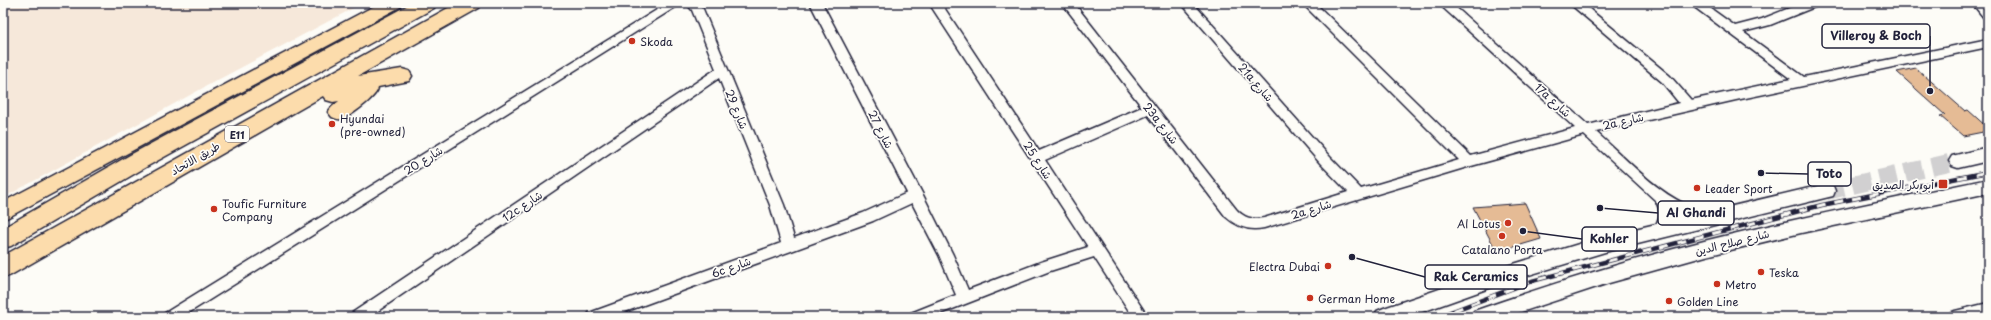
<svg xmlns="http://www.w3.org/2000/svg" width="1991" height="320" viewBox="0 0 1991 320" font-family="'Playpen Sans','Playpen Sans Arabic',sans-serif">
<style>
.built{fill:#f6e8da}
.building{fill:#e5bb95;stroke:#22223b}
.lines{fill:none;stroke-linecap:round;stroke-linejoin:round}
.secondary-tunnel{stroke:#d1d0d1;stroke-width:18;stroke-dasharray:18 9;stroke-linecap:butt}
.street-casing{stroke:#22223b;stroke-width:3}
.secondary-casing{stroke:#22223b;stroke-width:3}
.primary-casing{stroke:#22223b;stroke-width:3}
.highway-casing{stroke:#22223b;stroke-width:3}
.street{fill:#fdfcf7;fill-rule:evenodd}
.secondary{fill:#fdfcf7;fill-rule:evenodd}
.primary{fill:#fcdcac;fill-rule:evenodd}
.highway{fill:#fcdcac;fill-rule:evenodd}
.rail-casing{stroke:#22223b;stroke-width:4.5}
.rail{stroke:#fdfcf7;stroke-width:3;stroke-dasharray:9;stroke-linecap:butt}
.poi-dot{fill:#c8321e;stroke:#fdfcf7;stroke-width:1.5}
.labels{text-anchor:middle;dominant-baseline:central;stroke-width:3.5;stroke-linejoin:round;paint-order:stroke}
.shield{fill:#fdfcf7;stroke:#646373;stroke-width:1}
.shield-label{font-size:10px;font-weight:bold;fill:#22223b}
.poi-label{font-size:11px;fill:#22223b;stroke:#fdfcf7;text-anchor:start}
.street-label{font-size:11px;fill:#22223b;stroke:#fdfcf7}
.leader{fill:none;stroke:#22223b;stroke-width:1.5}
.callout-dot{fill:#22223b;stroke:#fdfcf7;stroke-width:1.5}
.callout{fill:#fdfcf7;stroke:#22223b;stroke-width:1.5}
.callout-label{font-size:12px;text-anchor:middle;font-weight:bold;fill:#22223b}
</style>
<rect width="100%" height="100%" fill="#fdfcf7"/>
<filter id="ink" filterUnits="userSpaceOnUse"><feTurbulence type="fractalNoise" baseFrequency=".025" numOctaves="2"/><feDisplacementMap in="SourceGraphic" scale="8" xChannelSelector="R" yChannelSelector="G"/><feConvolveMatrix kernelMatrix="1 2 1 2 8 2 1 2 1" color-interpolation-filters="sRGB"/></filter>
<g filter="url(#ink)">
<path class="built" d="M3 3H363L212 83 3 198Z"/>
<path class="building" d="M1916 68 1965 111 1968 110 1988 128V131L1963 136 1940 116 1945 115 1897 72Z
M1525 203 1541 239 1497 252 1473 207Z"/>
<g class="lines">
<path class="secondary-tunnel" d="M1826 191 1958 161"/>
<g class="street-casing">
<path id="street" d="M668 3H682L182 317H163L165 313Z
M686 3H698L703 9 784 205 794 238 863 213 907 193 810 3H822L923 195 953 255 968 290 1041 262 1088 247 929 3H941L1039 151 1142 107 1062 3H1074L1236 209C1244 218 1252 220 1264 218L1348 192 1320 163 1181 3H1193L1330 157 1361 189 1459 160 1302 3H1315L1471 156 1575 128 1438 3H1451L1588 125 1679 103 1662 82 1569 3H1582L1670 76 1691 100 1791 79 1689 3H1703L1735 26 1762 19 1802 3H1819L1817 6 1770 25 1743 32 1804 77 1988 39V47L1736 100 1596 132C1622 155 1654 190 1685 204 1697 209 1709 208 1721 212L1723 216 1721 220C1706 225 1687 217 1673 210L1672 223 1665 235 1660 236 1655 235 1653 231C1659 219 1662 214 1656 201L1584 135 1464 168 1264 228C1250 231 1237 227 1226 217L1148 115 1045 160 1148 317H1133L1094 257 1050 271 932 317H909L911 313 956 295 939 255 912 203 873 221 611 317H587L589 313 781 243 770 205 719 78 369 317H350L352 313 716 69 692 10Z
M1972 3H1984L1988 7V19L1984 18Z
M1988 303V315L1980 317H1948L1950 313 1955 311Z"/>
</g>
<g class="secondary-casing">
<path id="secondary" d="M1988 147V161L1958 168 1952 166 1949 161 1952 156Z
M1988 179V193L1801 233 1706 256 1609 283 1506 317H1471L1474 311C1551 284 1629 260 1708 240 1801 217 1894 199 1988 179Z
M1826 184 1833 186 1835 191 1833 196 1605 252 1509 281 1408 317H1374L1377 311 1384 308 1507 266 1605 236Z"/>
</g>
<g class="primary-casing">
<path id="primary" d="M380 3H403L400 7 3 220V202Z"/>
</g>
<g class="highway-casing">
<path id="highway" d="M412 3H437L434 8 146 167 11 246 3 248V228L130 155Z
M457 3H482L479 8 358 76 402 69 409 71 412 76 409 81 378 87C379 95 349 118 341 119 338 120 335 118 332 117L328 112 332 107 339 101 333 102 326 100 323 96 11 275 3 278V256Z"/>
</g>
<use href="#street" class="street"/>
<use href="#secondary" class="secondary"/>
<use href="#primary" class="primary"/>
<use href="#highway" class="highway"/>
<g class="rail-casing">
<path id="rail" d="M1437 317 1532 281 1822 205 1988 172"/>
</g>
<use href="#rail" class="rail"/>
</g>
</g>
<g class="poi-dot">
<circle cx="632" cy="41" r="4"/>
<circle cx="332" cy="124" r="4"/>
<rect x="1938" y="179" width="10" height="10" rx="2"/>
<circle cx="1697" cy="188" r="4"/>
<circle cx="214" cy="209" r="4"/>
<circle cx="1508" cy="223" r="4"/>
<circle cx="1502" cy="236" r="4"/>
<circle cx="1328" cy="266" r="4"/>
<circle cx="1761" cy="272" r="4"/>
<circle cx="1717" cy="284" r="4"/>
<circle cx="1310" cy="298" r="4"/>
<circle cx="1669" cy="301" r="4"/>
</g>
<g class="labels">
<rect class="shield" x="225" y="126" width="24" height="16" rx="3"/>
<g class="shield-label">
<text x="237" y="134">E11</text>
</g>
<g class="poi-label">
<text x="640" y="41">Skoda</text>
<text x="340" y="118">Hyundai<tspan x="340" dy="13">(pre-owned)</tspan></text>
<text x="1934" y="184" text-anchor="end">أبو بكر الصديق</text>
<text x="1705" y="188">Leader Sport</text>
<text x="222" y="203">Toufic Furniture<tspan x="222" dy="13">Company</tspan></text>
<text x="1500" y="223" text-anchor="end">Al Lotus</text>
<text x="1502" y="249" text-anchor="middle">Catalano Porta</text>
<text x="1320" y="266" text-anchor="end">Electra Dubai</text>
<text x="1769" y="272">Teska</text>
<text x="1725" y="284">Metro</text>
<text x="1318" y="298">German Home</text>
<text x="1677" y="301">Golden Line</text>
</g>
<g class="street-label">
<text transform="translate(1256 82) rotate(49)">21a شارع</text>
<text transform="translate(1553 100) rotate(42)">17a شارع</text>
<text transform="translate(737 109) rotate(68)">شارع 29</text>
<text transform="translate(1623 121) rotate(-13)">2a شارع</text>
<text transform="translate(1161 123) rotate(52)">23a شارع</text>
<text transform="translate(881 129) rotate(63)">شارع 27</text>
<text transform="translate(195 158) rotate(-30)">طريق الاتحاد</text>
<text transform="translate(423 160) rotate(-32)">شارع 20</text>
<text transform="translate(1038 160) rotate(57)">شارع 25</text>
<text transform="translate(522 206) rotate(-34)">12c شارع</text>
<text transform="translate(1311 209) rotate(-17)">2a شارع</text>
<text transform="translate(1732 242) rotate(-14)">شارع صلاح الدين</text>
<text transform="translate(731 267) rotate(-20)">6c شارع</text>
</g>
</g>
<path class="leader" d="M1930 91L1930 36M1761 173L1808 174M1600 208L1658 213M1523 231L1582 239M1352 257L1425 277"/>
<g class="callout-dot">
<circle cx="1930" cy="91" r="4"/>
<circle cx="1761" cy="173" r="4"/>
<circle cx="1600" cy="208" r="4"/>
<circle cx="1523" cy="231" r="4"/>
<circle cx="1352" cy="257" r="4"/>
</g>
<g class="callout">
<rect x="1822" y="24" width="108" height="24" rx="4"/>
<rect x="1808" y="162" width="43" height="24" rx="4"/>
<rect x="1658" y="201" width="76" height="24" rx="4"/>
<rect x="1582" y="227" width="55" height="24" rx="4"/>
<rect x="1425" y="265" width="102" height="24" rx="4"/>
</g>
<g class="callout-label">
<text x="1876" y="40">Villeroy &amp; Boch</text>
<text x="1829" y="178">Toto</text>
<text x="1696" y="217">Al Ghandi</text>
<text x="1609" y="243">Kohler</text>
<text x="1476" y="281">Rak Ceramics</text>
</g>
<rect width="1991" height="320" fill="none" stroke="#fdfcf7" stroke-width="16"/>
<rect x="8" y="8" width="1975" height="304" fill="none" stroke="#22223b" stroke-width="1.5" filter="url(#ink)"/>
</svg>
